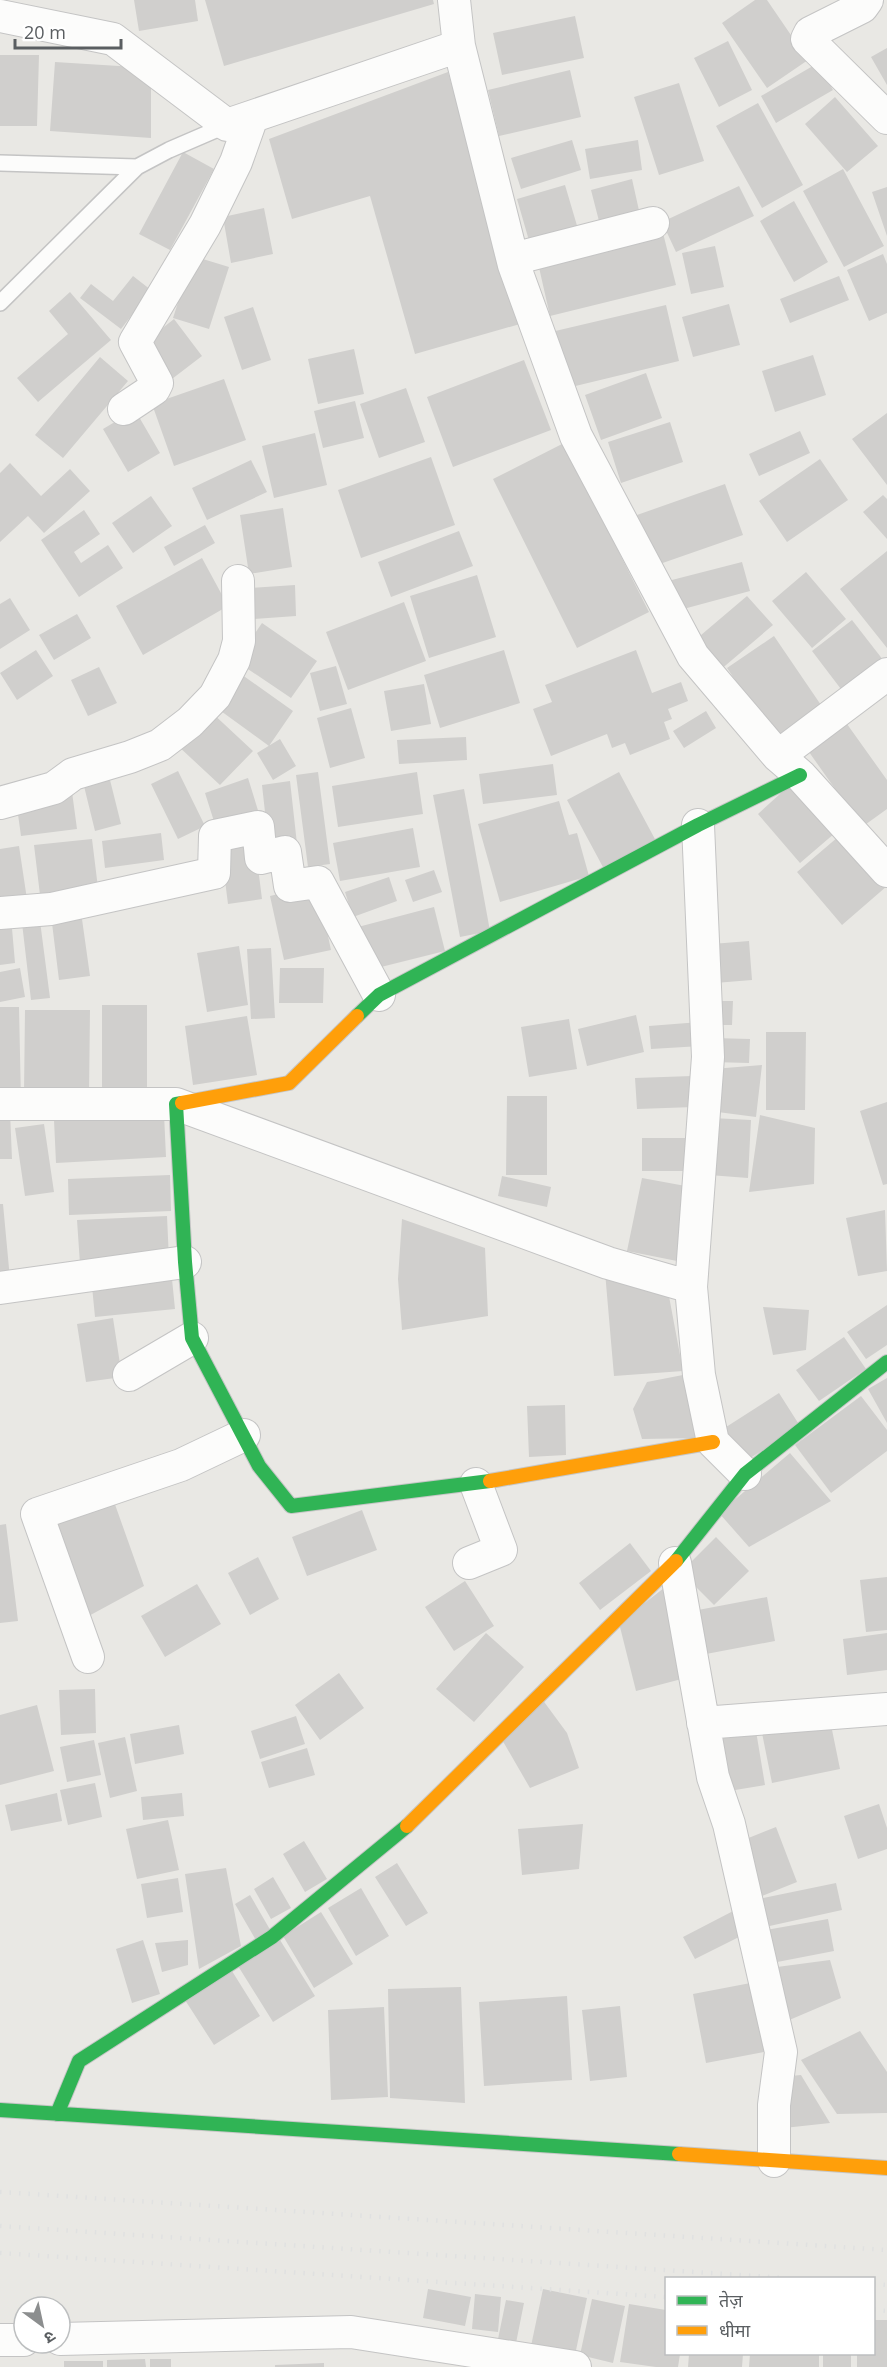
<svg xmlns="http://www.w3.org/2000/svg" width="887" height="2367" viewBox="0 0 887 2367" font-family="'Open Sans','Noto Sans Devanagari',sans-serif">
<style>
.building{fill:#d0cfcd}
.lines{fill:none;stroke-linecap:round;stroke-linejoin:round}
.lane-casing{stroke:#c4c4c4;stroke-width:18}
.street-casing{stroke:#c4c4c4;stroke-width:34}
.fast-casing{stroke:#c6c6c6;stroke-width:16}
.slow-casing{stroke:#c6c6c6;stroke-width:16}
.lane{stroke:#fcfcfb;stroke-width:15}
.street{stroke:#fcfcfb;stroke-width:32}
.fast{stroke:#30b455;stroke-width:14}
.slow{stroke:#ff9f0a;stroke-width:14}
.rail{stroke:#e0e1e1;stroke-width:4.5;stroke-dasharray:1.5 8;stroke-linecap:butt}
</style>
<rect width="100%" height="100%" fill="#e9e8e4"/>
<path class="building" d="M134 0H195L198 21 139 31Z
M205 0H433L434 4 224 66Z
M755 0H767L808 60 767 88 722 23Z
M575 16 584 58 502 75 493 33Z
M728 41 752 90 719 107 694 58Z
M887 48V85L871 57Z
M0 55H39L37 126H0Z
M55 62 151 68V138L50 131Z
M818 63 833 90 776 123 761 96Z
M570 70 581 117 499 136 488 90Z
M448 72 520 324 415 354 370 196 292 219 269 139Z
M679 83 704 161 659 175 634 97Z
M835 97 878 146 847 172 805 124Z
M758 103 803 185 762 208 716 126Z
M572 140 581 170 521 189 511 158Z
M638 140 642 170 590 179 585 149Z
M183 152 214 169 170 250 139 234Z
M843 169 884 246 844 267 803 191Z
M632 179 640 215 600 225 591 190Z
M565 185 578 229 530 244 517 199Z
M739 186 754 216 676 252 662 222Z
M887 187V236L872 192Z
M794 201 828 262 794 282 760 221Z
M264 208 273 254 231 263 223 217Z
M663 233 676 285 550 316 538 263Z
M715 246 724 287 691 294 682 253Z
M883 254 887 264V313L869 321 847 270Z
M193 256 229 267 209 329 173 318Z
M133 276 151 290 121 329 80 298 91 284 113 301Z
M839 276 849 300 790 323 780 299Z
M70 292 111 340 38 402 17 378 68 334 49 311Z
M729 304 740 345 693 357 682 317Z
M666 305 679 361 563 389 551 332Z
M253 307 271 360 242 370 224 317Z
M174 319 202 356 168 382 140 346Z
M354 349 364 394 318 404 308 359Z
M813 355 826 395 775 412 762 371Z
M100 357 128 381 63 458 35 435Z
M524 360 551 430 453 467 427 397Z
M646 373 662 418 601 440 585 395Z
M224 379 246 440 174 466 152 404Z
M406 388 425 442 379 458 360 404Z
M355 401 364 438 323 448 314 411Z
M135 410 160 453 128 472 103 429Z
M887 413V485L852 439Z
M670 422 683 462 621 483 608 442Z
M800 431 810 453 759 476 749 454Z
M315 433 327 485 274 498 262 446Z
M564 443 649 612 577 648 493 479Z
M431 457 455 525 361 558 338 490Z
M820 459 848 500 787 542 759 501Z
M251 460 267 492 207 520 192 488Z
M10 463 41 496 70 469 90 491 44 533 28 516 0 542V473Z
M725 484 743 535 654 566 637 515Z
M883 495 887 499V539L863 512Z
M151 496 172 526 133 553 112 523Z
M283 508 292 567 249 574 240 515Z
M84 510 100 534 74 552 81 563 108 545 123 568 79 597 41 540Z
M205 525 215 543 174 566 164 547Z
M459 531 473 566 391 597 378 562Z
M887 551V648L840 589Z
M202 558 228 606 143 655 116 606Z
M742 562 750 591 676 611 668 581Z
M806 572 846 619 812 648 772 601Z
M477 575 496 637 429 658 410 596Z
M295 585 296 616 253 619 251 588Z
M747 596 773 625 719 671 694 641Z
M10 598 30 630 0 649V604Z
M404 602 426 661 348 690 326 632Z
M77 614 91 638 54 660 39 635Z
M852 620 887 665 847 697 812 651Z
M262 623 317 661 291 698 236 661Z
M774 636 823 708 776 740 727 668Z
M36 650 53 676 17 700 0 673Z
M504 650 520 703 440 728 424 675Z
M636 650 652 693 681 682 688 701 668 709 672 719 664 722 670 739 630 755 625 743 612 748 607 734 551 756 533 709 552 702 545 685Z
M336 666 347 704 320 711 310 673Z
M99 667 117 703 88 716 71 680Z
M238 672 293 711 269 746 214 706Z
M424 684 431 724 391 731 384 691Z
M351 708 365 758 330 768 317 718Z
M209 710 253 751 220 785 177 745Z
M706 711 716 728 684 748 673 731Z
M847 724 887 780V809L862 827 809 752Z
M466 737 467 760 399 764 397 740Z
M280 739 296 766 273 780 257 753Z
M553 764 557 795 483 804 479 774Z
M178 771 205 826 178 839 151 784Z
M318 772 330 864 308 867 296 775Z
M417 772 423 814 338 827 332 786Z
M619 772 656 841 604 869 567 800Z
M109 776 121 824 95 831 83 782Z
M248 778 261 820 218 834 205 793Z
M290 781 297 844 269 848 262 785Z
M792 783 835 833 800 863 758 814Z
M464 789 490 931 460 937 433 795Z
M72 792 77 829 21 836 16 800Z
M559 801 569 835 577 833 589 876 500 902 478 824Z
M413 828 420 867 340 881 333 843Z
M845 831 887 886 842 925 797 872Z
M161 833 164 860 105 868 102 841Z
M254 836 262 899 228 904 220 841Z
M92 839 98 888 40 895 34 845Z
M19 846 28 906 0 910V849Z
M434 870 442 892 413 902 405 880Z
M389 877 397 901 353 917 345 892Z
M317 885 331 950 284 960 270 896Z
M434 907 445 951 369 970 358 927Z
M81 912 90 976 59 980 51 915Z
M11 917 15 963 0 965V918Z
M40 921 50 998 31 1000 22 923Z
M749 941 752 980 715 983 712 944Z
M239 946 248 1005 207 1012 197 953Z
M271 948 275 1018 251 1019 247 949Z
M20 968 25 997 0 1002V972Z
M280 968H324L323 1003H279Z
M712 1001H733L732 1025H711Z
M102 1005H147V1097H102Z
M0 1007H19L21 1101 0 1102Z
M25 1010H90L89 1095 24 1094Z
M636 1015 644 1052 587 1066 578 1029Z
M247 1016 257 1075 193 1085 185 1026Z
M569 1019 577 1069 529 1077 521 1027Z
M700 1022 701 1046 651 1049 649 1026Z
M766 1032H806L805 1110H766Z
M713 1038 750 1039 749 1063 712 1062Z
M762 1065 756 1117 710 1111 713 1069Z
M692 1076 694 1107 637 1109 635 1078Z
M507 1096H547V1175H506Z
M887 1102V1184L883 1185 860 1111Z
M10 1112 12 1159H0V1113Z
M164 1114 166 1157 56 1163 54 1120Z
M760 1115 815 1128 814 1184 749 1192Z
M712 1118 751 1120 748 1178 709 1175Z
M44 1124 54 1192 25 1196 15 1128Z
M642 1138H688V1171H642Z
M170 1175 171 1211 69 1215 68 1179Z
M502 1176 551 1187 547 1207 498 1196Z
M642 1178 691 1187 677 1261 627 1251Z
M0 1204H3L10 1279 0 1280Z
M885 1210 887 1271 858 1276 846 1218Z
M167 1216 169 1260 80 1264 77 1220Z
M402 1219 485 1248 488 1316 402 1330 398 1279Z
M171 1269 175 1309 95 1317 91 1276Z
M605 1272 668 1291 683 1371 614 1376Z
M887 1305V1345L866 1359 847 1332Z
M763 1307 809 1310 806 1350 773 1355Z
M113 1318 122 1377 86 1382 77 1324Z
M844 1337 866 1369 819 1401 796 1370Z
M688 1374 700 1438 642 1439 633 1409 647 1382Z
M887 1378V1423L868 1389Z
M779 1393 800 1426 744 1462 723 1429Z
M861 1396 887 1430V1451L831 1493 795 1445Z
M565 1405 566 1455 529 1457 527 1406Z
M790 1453 831 1501 749 1547 719 1513Z
M112 1496 144 1586 85 1618 49 1520Z
M362 1510 377 1550 307 1576 292 1537Z
M6 1524 18 1621 0 1623V1525Z
M716 1537 749 1571 714 1605 681 1572Z
M630 1543 651 1571 600 1610 579 1583Z
M258 1557 279 1599 250 1615 228 1573Z
M887 1577V1630L866 1632 860 1580Z
M465 1581 494 1626 454 1651 425 1607Z
M197 1584 221 1624 165 1657 141 1616Z
M664 1588 693 1676 636 1691 619 1623Z
M767 1597 775 1641 706 1654 698 1610Z
M486 1633 524 1667 474 1722 436 1689Z
M887 1633V1670L847 1675 843 1639Z
M339 1673 364 1708 320 1740 295 1705Z
M95 1689 96 1733 61 1735 59 1690Z
M542 1699 567 1733 579 1768 530 1788 501 1738Z
M37 1705 54 1771 0 1785V1715Z
M296 1716 305 1744 260 1759 251 1731Z
M830 1720 840 1769 772 1783 762 1733Z
M179 1725 184 1754 135 1764 130 1734Z
M756 1731 765 1785 723 1792 714 1739Z
M125 1737 137 1791 110 1798 98 1743Z
M94 1740 101 1775 67 1782 60 1747Z
M307 1748 315 1775 269 1788 261 1762Z
M95 1783 102 1817 68 1825 60 1790Z
M57 1793 62 1821 11 1831 5 1805Z
M182 1793 184 1816 143 1820 141 1797Z
M879 1804 887 1828V1849L858 1859 844 1816Z
M168 1820 179 1870 137 1879 126 1829Z
M583 1824 579 1869 522 1875 518 1829Z
M776 1827 797 1882 762 1896 741 1841Z
M304 1841 327 1879 305 1892 283 1854Z
M397 1863 428 1913 406 1926 375 1877Z
M226 1868 241 1946 199 1969 185 1874Z
M273 1877 291 1908 271 1919 254 1889Z
M178 1878 183 1912 147 1918 141 1884Z
M836 1883 842 1910 765 1927 758 1899Z
M361 1888 389 1936 356 1956 328 1908Z
M250 1895 272 1933 257 1942 235 1904Z
M737 1909 749 1932 695 1959 683 1937Z
M321 1912 353 1964 314 1988 283 1936Z
M828 1919 834 1951 772 1963 766 1930Z
M143 1940 160 1994 132 2003 116 1949Z
M188 1940V1965L162 1972 155 1943Z
M280 1940 315 1996 273 2022 238 1966Z
M830 1960 841 1998 787 2021 777 1967Z
M232 1971 260 2016 214 2045 185 2000Z
M761 1981 774 2050 706 2063 693 1994Z
M461 1987 465 2103 390 2098 388 1989Z
M567 1996 572 2080 484 2086 479 2002Z
M620 2006 627 2077 590 2081 582 2010Z
M384 2007 388 2097 331 2100 328 2010Z
M860 2031 887 2072V2113L837 2114 801 2060Z
M801 2075 830 2123 784 2128 780 2077Z
M428 2289 471 2297 465 2326 423 2318Z
M543 2289 587 2298 575 2355 531 2346Z
M475 2294 501 2297 498 2332 472 2329Z
M592 2299 625 2306 613 2363 580 2355Z
M506 2300 524 2303 516 2343 498 2339Z
M629 2304 666 2310V2354H680L678 2367H656L620 2362Z
M874 2320H887V2367H857V2354H874Z
M689 2354H743L742 2367H688Z
M750 2354H819V2367H749Z
M823 2354H851V2367H823Z
M145 2359 146 2367H107V2360Z
M150 2359H171V2367H150Z
M64 2361H103V2367H64Z
M324 2363V2367H275V2365Z"/>
<g class="lines">
<g class="lane-casing">
<path id="lane" d="M0 163 137 167
M0 303 137 167 169 150 227 125"/>
</g>
<g class="street-casing">
<path id="street" d="M454 0 459 46 514 265 576 436 693 656 778 756 800 775 887 871
M867 0 862 7 810 33 807 39 887 118
M0 16 113 39 227 125 459 46
M513 259 653 223
M124 409 154 389 157 383 135 342 205 225 236 162 252 117
M778 756 887 674
M0 803 54 788 73 774 130 757 160 745 190 722 215 696 234 660 239 641 238 581
M698 825 708 1057 691 1287 699 1375 713 1442 745 1474
M0 913 51 909 214 873 215 836 258 827 261 858 285 852 290 886 318 882 379 995
M0 1104H176L608 1263 691 1287
M0 1288 185 1262
M129 1375 192 1338
M469 1563 501 1550 476 1484
M675 1563 713 1777 729 1824 781 2052 774 2105V2161
M88 1657 37 1514 181 1465 244 1435
M703 1723 887 1709
M60 2339 351 2332 575 2367
M0 2340H24"/>
</g>
<g class="fast-casing">
<path id="fast" d="M357 1016 379 995 698 825 800 775
M182 1103 176 1104 185 1262 192 1338 259 1466 291 1506 490 1481
M676 1561 745 1474 887 1362
M0 2110 679 2154
M57 2114 79 2061 272 1937 407 1826"/>
</g>
<g class="slow-casing">
<path id="slow" d="M182 1103 289 1083 357 1016
M490 1481 713 1442
M407 1826 676 1561
M679 2154 887 2168"/>
</g>
<use href="#lane" class="lane"/>
<use href="#street" class="street"/>
<use href="#fast" class="fast"/>
<use href="#slow" class="slow"/>
<path class="rail" d="M0 2192 887 2250
M0 2226 785 2278
M0 2253 666 2297
M874 2284 887 2285
M874 2310 887 2311"/>
</g>
<rect x="665" y="2277" width="210" height="78" fill="#ffffff" stroke="#bdbfc0" stroke-width="1.5"/>
<rect x="677" y="2296" width="30" height="9" fill="#30b455" stroke="#bdbfc0" stroke-width="1.5"/>
<text x="719" y="2307" font-size="18" fill="#5a5e61">तेज़</text>
<rect x="677" y="2326" width="30" height="9" fill="#ff9f0a" stroke="#bdbfc0" stroke-width="1.5"/>
<text x="719" y="2337" font-size="18" fill="#5a5e61">धीमा</text>
<g transform="translate(42 2325) rotate(147)"><circle r="28" fill="#ffffff" stroke="#bdbfc0" stroke-width="1.5"/>
<path d="M0-4.5L10 22L0 15L-10 22Z" fill="#8c8e8f"/>
<text y="-9" font-size="16" font-weight="bold" text-anchor="middle" fill="#5a5e61">उ</text>
</g>
<path d="M15 39v9h106v-9" fill="none" stroke="#5a5e61" stroke-width="3"/>
<text x="24" y="39" font-size="18" fill="#5a5e61" stroke="#ffffff" stroke-width="4.5" paint-order="stroke">20 m</text>
</svg>
